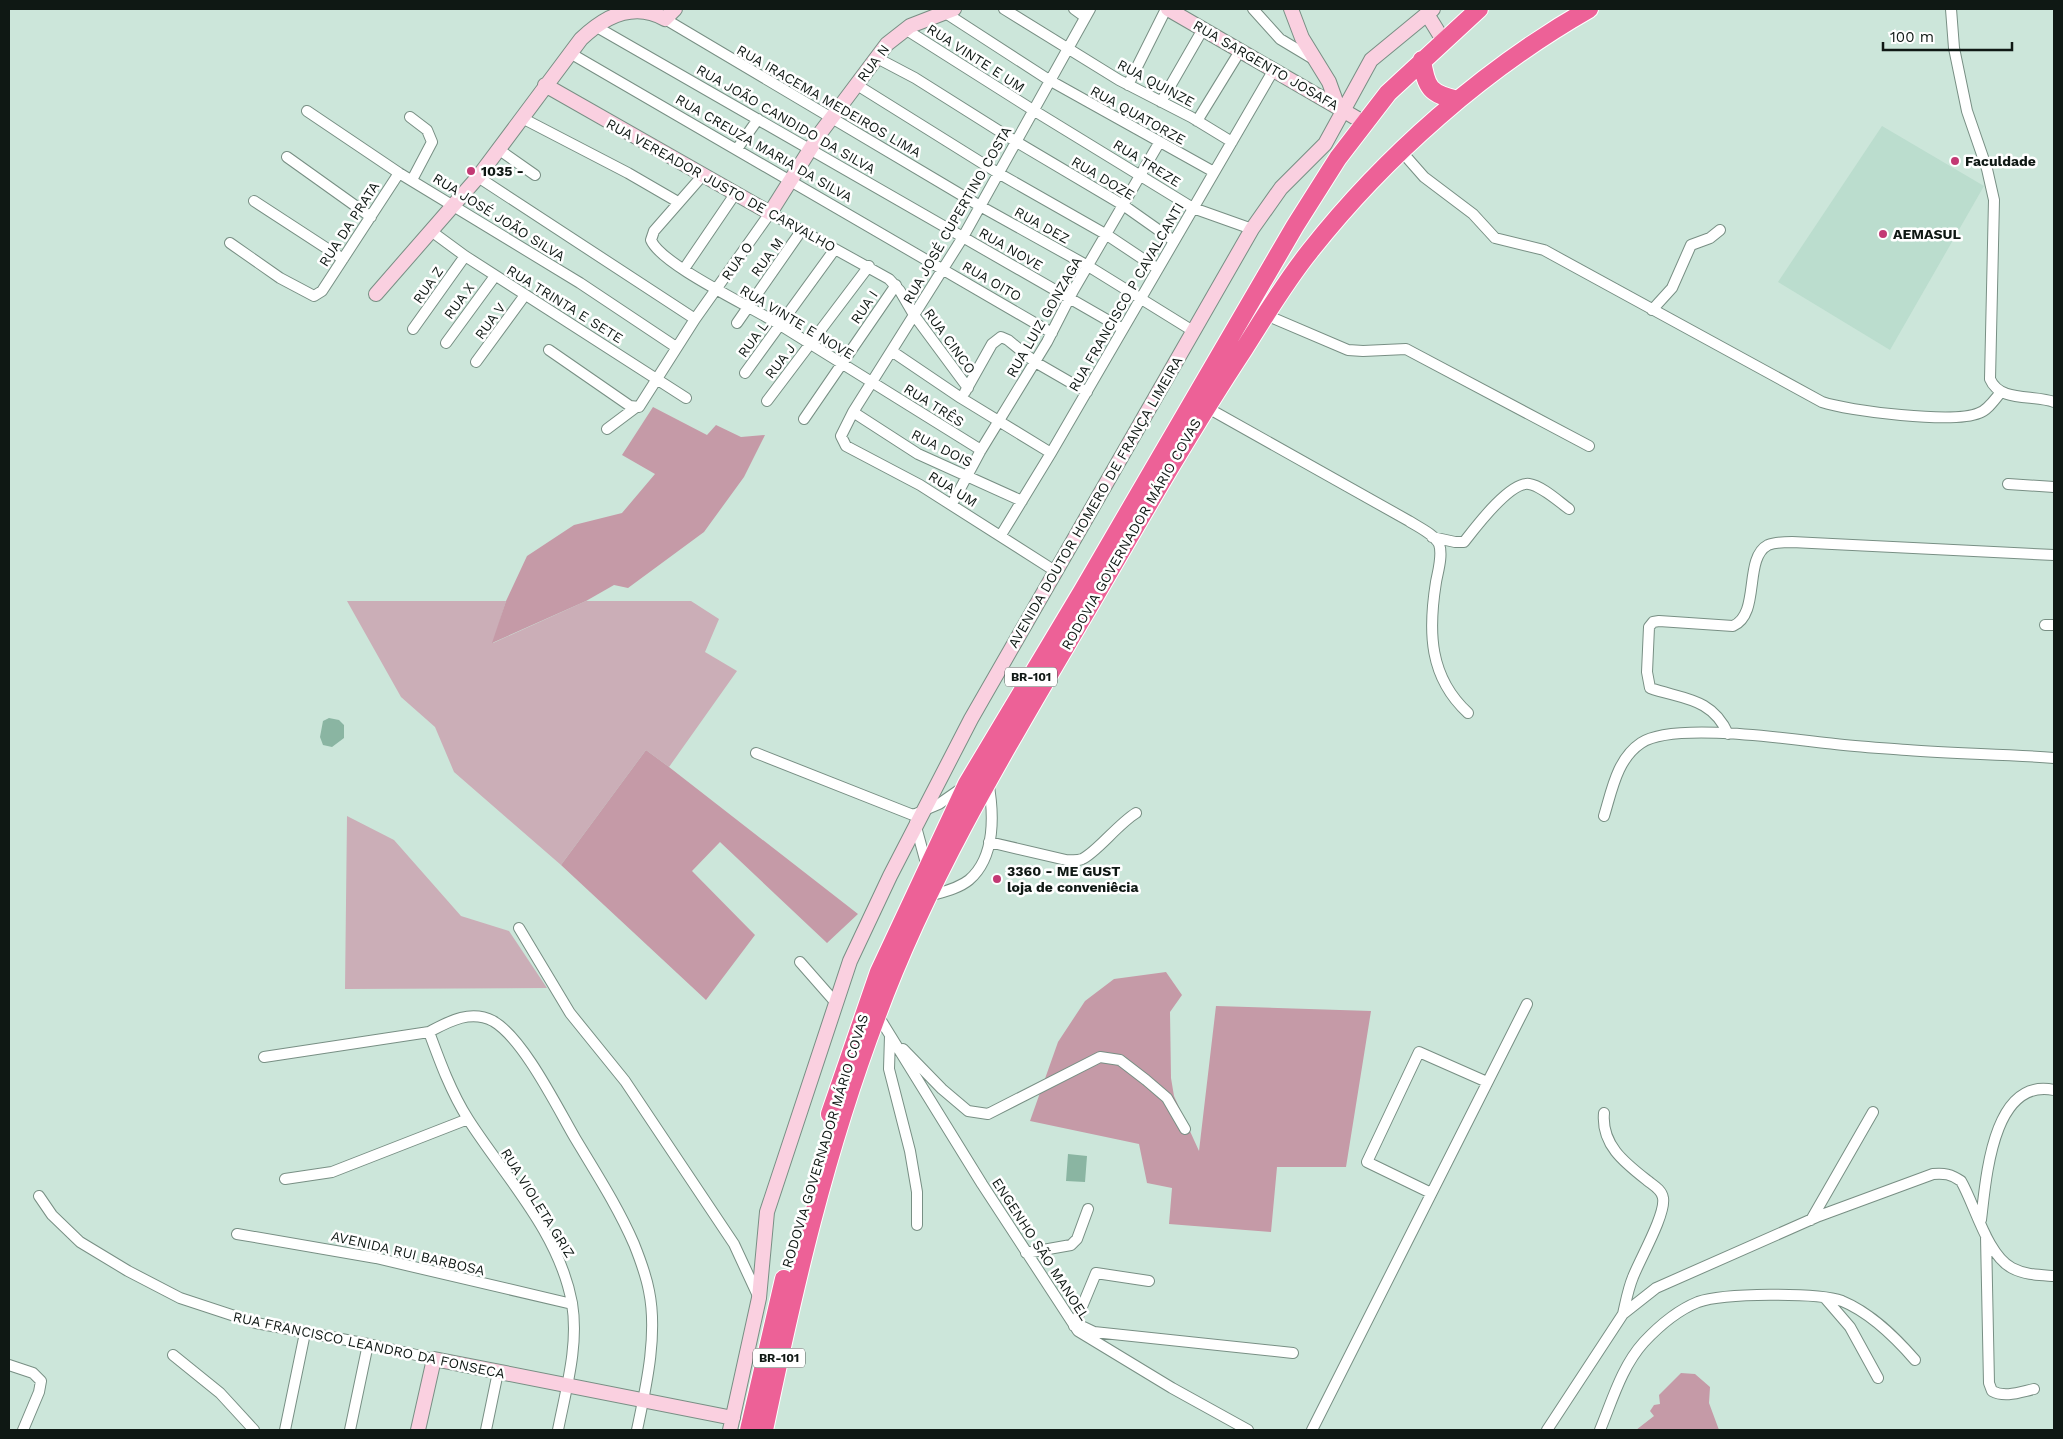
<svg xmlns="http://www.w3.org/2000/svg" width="2063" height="1439" viewBox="0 0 2063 1439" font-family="'Work Sans',sans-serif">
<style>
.built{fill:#bbddce}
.green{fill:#cbaeb7}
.forest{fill:#c59aa7}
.water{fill:#8ab5a2}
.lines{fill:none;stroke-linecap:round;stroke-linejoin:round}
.street-casing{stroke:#788f84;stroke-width:12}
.secondary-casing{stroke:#788f84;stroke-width:16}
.highway-casing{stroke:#fff;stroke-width:20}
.street{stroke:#fff;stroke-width:10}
.secondary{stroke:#fad0e0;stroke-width:14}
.highway{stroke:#ed6197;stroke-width:18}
.poi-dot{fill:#c33974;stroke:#fff;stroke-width:2}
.labels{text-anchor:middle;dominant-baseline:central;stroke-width:5;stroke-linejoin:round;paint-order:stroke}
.shield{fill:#fff;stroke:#575d5a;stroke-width:1}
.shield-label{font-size:12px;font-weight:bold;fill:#0f1814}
.street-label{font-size:14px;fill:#0f1814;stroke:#fff}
.poi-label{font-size:14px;font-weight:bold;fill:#0f1814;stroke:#fff;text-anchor:start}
</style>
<rect width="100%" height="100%" fill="#cce6da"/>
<path class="built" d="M1882 126 1984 186 1890 350 1778 282Z"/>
<path class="green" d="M347 601H506L493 643 586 601H691L719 619 705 652 737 671 669 767 646 750 561 865 454 772 435 727 401 697Z
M347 816 394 840 461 916 509 931 547 988 345 989Z"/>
<path class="forest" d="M653 407 707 435 716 425 741 437 765 435 744 477 704 532 628 588 614 585 586 601 492 643 506 601 527 556 574 525 622 513 655 474 622 455Z
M646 750 669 767 858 914 827 943 720 842 692 871 755 935 706 1000 561 865Z
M1166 972 1182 995 1170 1012 1171 1078 1174 1096 1199 1151 1216 1006 1371 1011 1346 1167H1277L1271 1232 1169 1224 1172 1188 1147 1183 1139 1144 1030 1121 1058 1042 1085 1001 1114 979Z
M1681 1373 1695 1374 1710 1387 1709 1403 1719 1430H1636L1654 1416 1650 1411 1654 1405 1660 1404 1659 1395Z"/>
<path class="water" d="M329 718 339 720 344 725V738L332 747 323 745 320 737 323 721Z
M1068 1154 1087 1156 1085 1182 1066 1181Z"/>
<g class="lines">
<g class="street-casing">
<path id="street" d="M1004 9 1119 80 1191 117 1232 142
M1074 9 1085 17
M1253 9 1280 39 1315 60
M1951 9 1954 48 1967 111 1987 169 1994 200 1990 379C2000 403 2034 394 2054 402
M944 12 1049 80 1214 172
M665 19 980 206 1088 266 1193 331
M595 26 1123 329
M905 29 1033 110 1193 208 1252 229
M570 53C731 146 892 239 1052 333
M877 58 915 78 1015 141 1123 205 1174 241
M857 85 998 173 1107 235 1158 269
M1128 85 1166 9
M1161 102 1203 29
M307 111 399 173 580 283 676 347
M410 117 427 130 432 142 412 180
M522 118 628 173 678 202
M1197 121 1240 51
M498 149 535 175
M737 149 758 119
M1402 152 1424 177 1473 214 1495 238 1544 250 1822 402C1848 411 1954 424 1979 413 1988 410 1995 399 2001 392
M287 157 371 217
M703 175 654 231 651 240C661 265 754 308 780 325 847 367 914 409 981 450
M478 177 695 319
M254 201 343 259
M431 231 465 256 686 398
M230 243 280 278 314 296 322 291 399 173
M684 269 735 194
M1652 310 1672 288 1691 245 1710 238 1720 230
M1266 315 1348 350 1363 351 1406 349 1589 446
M737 323 801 231
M413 329 465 256
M446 343 495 276
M549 350 630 406 639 407 695 319 770 213 889 279 900 291 914 315 968 388
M893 352 961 398 1051 453
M476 362 525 295
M745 373 835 249
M965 392 992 344 1001 337 1008 340 1035 362 1087 392
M767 401 869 266
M1206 407 1409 521C1418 527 1434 534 1439 544 1443 555 1438 571 1436 582 1428 632 1429 677 1468 713
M853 412 918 454 1022 501
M804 419 896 285
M607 429 635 408
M2008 484 2054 487
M952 504 981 450 1047 342 1073 291 1159 143
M1001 535 1051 453 1273 71
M1432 537 1455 542H1464C1475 528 1510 481 1529 484 1542 486 1558 501 1569 509
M1055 571 920 485 846 446 841 436 853 412 963 237 1090 9
M2045 625H2054
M1728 734C1712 697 1681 699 1650 688L1647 672 1649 627 1653 622 1659 621 1733 626C1761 614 1743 558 1768 545 1775 542 1784 542 1792 542L2054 555
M756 753 913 815 939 804 962 788
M1604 816C1612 790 1617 759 1641 743 1674 721 1794 740 1835 744 1859 747 1883 748 1907 750 1956 754 2005 754 2054 758
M915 823 927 867
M989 842 1066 860C1071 860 1077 861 1082 859 1096 853 1118 824 1136 813
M929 896C942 892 958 889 969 880 996 857 994 813 988 781
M519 928 570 1013 625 1081 734 1244 759 1298
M800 962 836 1003
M877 1014 982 1184 1078 1331 1172 1388 1248 1430
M429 1032C440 1062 451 1092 468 1119 505 1177 559 1232 572 1303 579 1345 566 1389 558 1430
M890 1036 889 1069 910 1151 917 1192V1225
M903 1049 942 1089 968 1111 988 1114 1100 1057 1120 1060 1146 1080 1167 1098 1185 1129
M264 1057 429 1032C448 1022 470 1009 493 1021 523 1038 557 1107 575 1138 596 1173 618 1207 634 1244 640 1259 646 1275 649 1291 658 1335 646 1387 637 1430
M1604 1113C1601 1145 1625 1163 1648 1181 1653 1185 1662 1190 1663 1198 1666 1214 1640 1259 1633 1277 1628 1289 1626 1301 1623 1314
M285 1179 332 1172 468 1119
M1431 1193 1367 1162 1419 1052 1487 1082
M39 1196 52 1215 80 1242 128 1271 180 1298 256 1323 368 1344 434 1359
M1811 1220 1873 1112
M1981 1220C1986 1180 1992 1077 2054 1090
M237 1234 376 1258 572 1304
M1986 1236 1989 1383 1992 1391C2005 1398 2020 1392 2034 1389
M1026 1253 1071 1245 1077 1239 1088 1209
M1825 1298 1850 1327 1878 1378
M1075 1323 1094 1332 1293 1353
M1074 1326 1096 1273 1149 1281
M173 1355 220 1393 254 1430
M9 1365 33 1373 41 1381 39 1392 23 1430
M285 1430 305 1333
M350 1430 368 1344
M486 1430 498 1372
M1312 1430 1527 1004
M1547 1430 1623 1314 1656 1288 1819 1216 1933 1174C1944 1173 1951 1174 1961 1181 1975 1205 1987 1255 2012 1268 2025 1275 2040 1275 2054 1276
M1600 1430C1612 1401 1622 1366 1644 1342 1659 1326 1678 1310 1698 1302 1723 1293 1817 1292 1842 1301 1871 1313 1895 1337 1915 1360"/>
</g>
<g class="secondary-casing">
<path id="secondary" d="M1168 9 1363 122
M1291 9 1302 38 1329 82 1338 107
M1427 14 1443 40
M545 85 770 213 821 132 887 44 910 26 954 9
M376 294 478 177 581 39C605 16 634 1 665 19L675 9
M418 1430 434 1359 733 1418
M730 1430 759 1298 767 1212 850 961 890 876 971 719 1252 229 1281 188 1325 144 1371 60 1433 9"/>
</g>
<g class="highway-casing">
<path id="highway" d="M1422 60C1426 88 1430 94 1458 100
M830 1114 879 972 967 784 1083 590 1295 226 1338 158 1388 93 1479 9
M749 1430 784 1279
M764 1430C794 1287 825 1152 877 1015 930 872 1010 741 1087 610 1138 522 1188 434 1244 349 1265 316 1285 282 1310 251 1385 156 1484 69 1589 9"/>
</g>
<use href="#street" class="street"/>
<use href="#secondary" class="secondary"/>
<use href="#highway" class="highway"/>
</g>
<g class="poi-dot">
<circle cx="1955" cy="161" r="5"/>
<circle cx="471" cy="171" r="5"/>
<circle cx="1883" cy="234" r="5"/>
<circle cx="997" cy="879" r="5"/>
</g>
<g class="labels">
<g class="shield">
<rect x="1005" y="667.5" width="52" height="19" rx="4"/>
<rect x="753" y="1348.5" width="52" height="19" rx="4"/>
</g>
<g class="shield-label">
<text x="1031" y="677">BR-101</text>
<text x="779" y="1358">BR-101</text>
</g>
<g class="street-label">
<text transform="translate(976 58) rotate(33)">RUA VINTE E UM</text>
<text transform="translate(873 63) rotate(-53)">RUA N</text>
<text transform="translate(1266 65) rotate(30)">RUA SARGENTO JOSAFA</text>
<text transform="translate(1156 83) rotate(28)">RUA QUINZE</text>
<text transform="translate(829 101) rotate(30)">RUA IRACEMA MEDEIROS LIMA</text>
<text transform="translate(1138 115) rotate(29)">RUA QUATORZE</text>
<text transform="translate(786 119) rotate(30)">RUA JOÃO CANDIDO DA SILVA</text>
<text transform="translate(764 148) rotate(30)">RUA CREUZA MARIA DA SILVA</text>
<text transform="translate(1147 163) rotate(32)">RUA TREZE</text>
<text transform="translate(1103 178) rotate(31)">RUA DOZE</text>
<text transform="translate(721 185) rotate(29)">RUA VEREADOR JUSTO DE CARVALHO</text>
<text transform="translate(957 215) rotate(-60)">RUA JOSÉ CUPERTINO COSTA</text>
<text transform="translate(499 217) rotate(32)">RUA JOSÉ JOÃO SILVA</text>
<text transform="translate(349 224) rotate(-57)">RUA DA PRATA</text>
<text transform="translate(1042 225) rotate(29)">RUA DEZ</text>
<text transform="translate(1011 249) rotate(30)">RUA NOVE</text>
<text transform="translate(767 257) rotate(-54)">RUA M</text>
<text transform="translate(737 261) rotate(-55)">RUA O</text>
<text transform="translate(992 281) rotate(30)">RUA OITO</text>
<text transform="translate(428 285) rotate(-55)">RUA Z</text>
<text transform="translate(1126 297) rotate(-60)">RUA FRANCISCO P CAVALCANTI</text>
<text transform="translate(459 301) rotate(-54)">RUA X</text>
<text transform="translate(565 304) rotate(32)">RUA TRINTA E SETE</text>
<text transform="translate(864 307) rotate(-56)">RUA I</text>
<text transform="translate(1044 317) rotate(-60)">RUA LUIZ GONZAGA</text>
<text transform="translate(490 321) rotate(-54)">RUA V</text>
<text transform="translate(797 322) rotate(31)">RUA VINTE E NOVE</text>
<text transform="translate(753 339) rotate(-54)">RUA L</text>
<text transform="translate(950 341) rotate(54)">RUA CINCO</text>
<text transform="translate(780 361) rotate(-52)">RUA J</text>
<text transform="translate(934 405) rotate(32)">RUA TRÊS</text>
<text transform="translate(942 448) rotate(27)">RUA DOIS</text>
<text transform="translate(953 489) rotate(32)">RUA UM</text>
<text transform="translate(1095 502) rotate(-60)">AVENIDA DOUTOR HOMERO DE FRANÇA LIMEIRA</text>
<text transform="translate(1131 534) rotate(-60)">RODOVIA GOVERNADOR MÁRIO COVAS</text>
<text transform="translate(825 1141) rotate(-73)">RODOVIA GOVERNADOR MÁRIO COVAS</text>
<text transform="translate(538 1203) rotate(58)">RUA VIOLETA GRIZ</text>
<text transform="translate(1041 1249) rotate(57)">ENGENHO SÃO MANOEL</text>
<text transform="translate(408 1253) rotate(13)">AVENIDA RUI BARBOSA</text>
<text transform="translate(369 1345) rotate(12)">RUA FRANCISCO LEANDRO DA FONSECA</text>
</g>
<g class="poi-label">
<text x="1965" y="161">Faculdade</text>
<text x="481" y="171">1035 -</text>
<text x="1893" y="234">AEMASUL</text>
<text x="1007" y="871">3360 - ME GUST<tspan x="1007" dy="16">loja de conveniêcia</tspan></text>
</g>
</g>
<rect width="2063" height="1439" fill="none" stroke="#0f1814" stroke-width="20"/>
<path d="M1883 42v8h129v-8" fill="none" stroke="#0f1814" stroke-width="2.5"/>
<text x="1890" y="42" font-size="15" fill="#0f1814" stroke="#ffffff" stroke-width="4" paint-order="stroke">100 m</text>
</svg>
